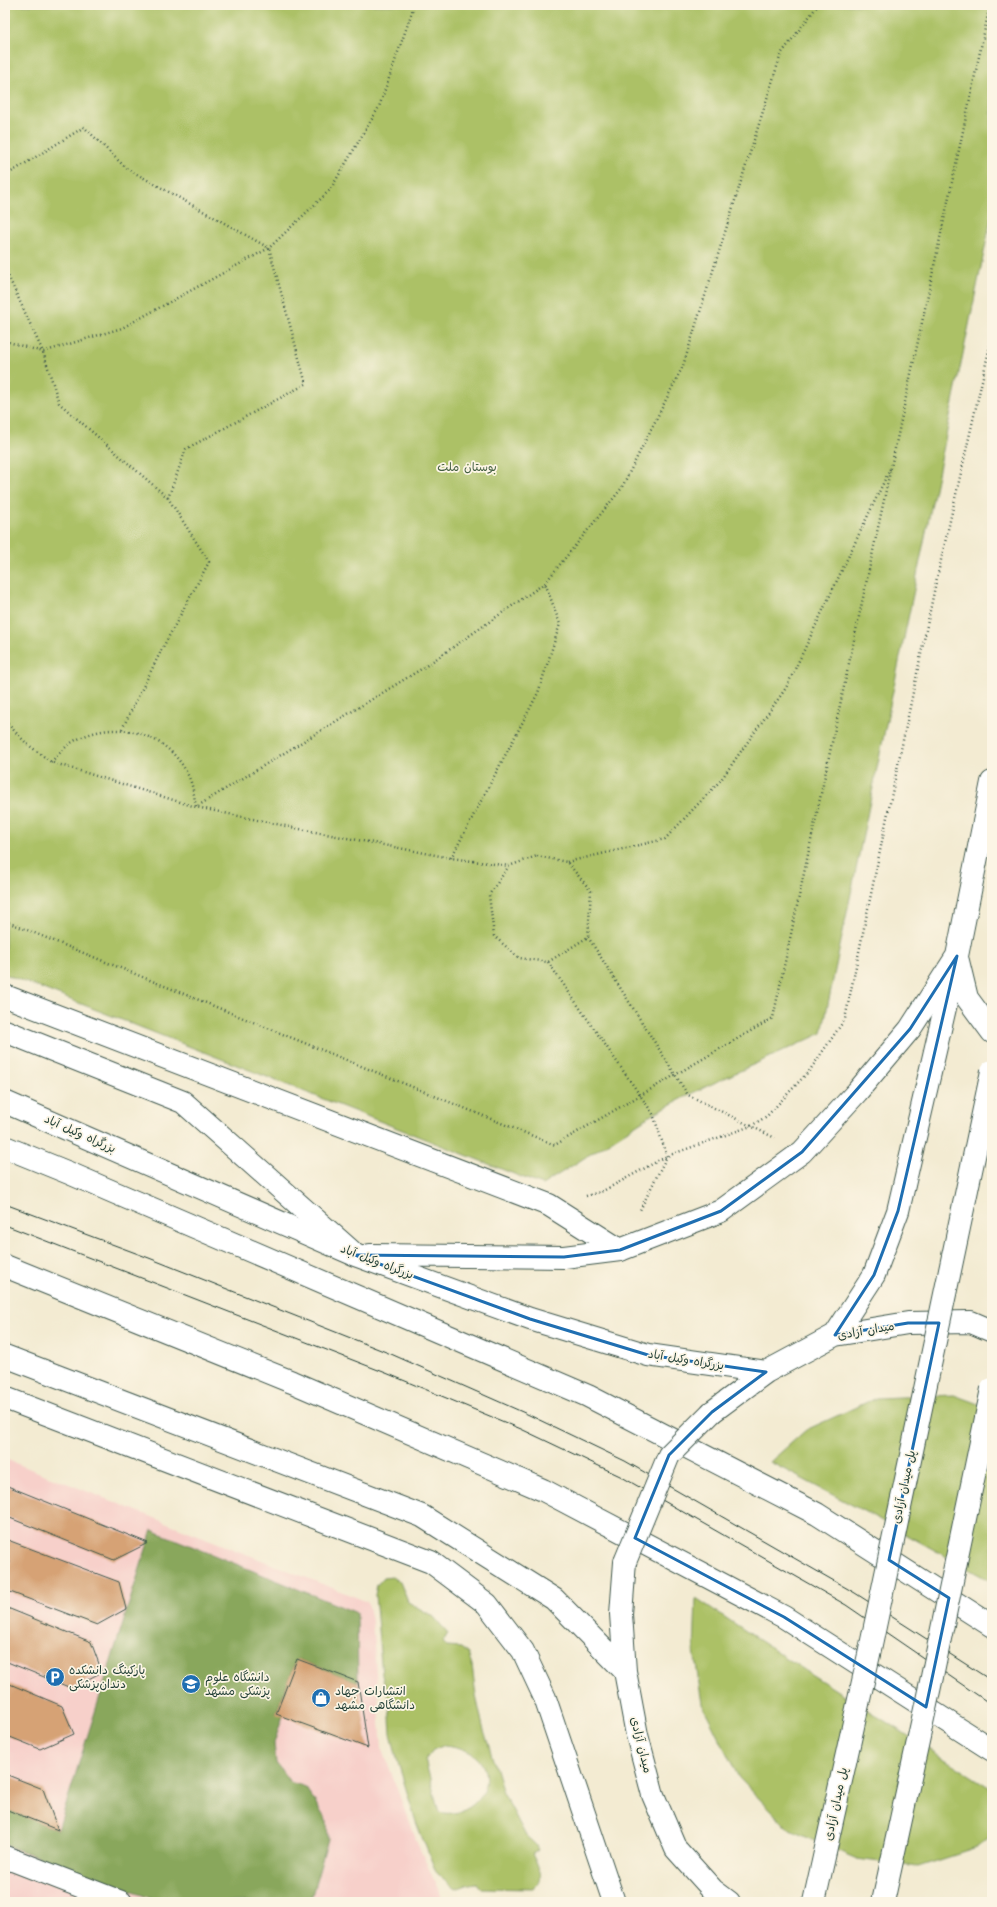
<svg xmlns="http://www.w3.org/2000/svg" width="997" height="1907" viewBox="0 0 997 1907" font-family="'Architects Daughter','Playpen Sans Arabic',sans-serif">
<style>
.built{fill:#f7d0ca}
.green{fill:#acc166;stroke:#667f4d;fill-rule:evenodd}
.forest{fill:#89a75b;stroke:#547248}
.building{fill:#d6a275}
.lines{fill:none;stroke-linecap:round;stroke-linejoin:round}
.minor-casing{stroke:#3f574c;stroke-width:24}
.highway-casing{stroke:#3f574c;stroke-width:24}
.path{stroke:#3f574c;stroke-width:2.5;stroke-dasharray:1 3;stroke-linecap:butt}
.minor{stroke:#fff;stroke-width:22}
.highway{stroke:#fff;stroke-width:22}
.tram{stroke:#1f3d34;stroke-width:1}
.highway-bridge-casing{stroke:#3f574c;stroke-width:24;stroke-linecap:butt}
.highway-bridge{stroke:#fff;stroke-width:22}
.marked{fill:none;stroke:#1f6fb2;stroke-width:3;stroke-linejoin:round}
.labels{text-anchor:middle;dominant-baseline:central;stroke-width:3.5;stroke-linejoin:round;paint-order:stroke}
.park-label{font-size:12px;fill:#425e40;stroke:#fcf5e5}
.street-label{font-size:12px;fill:#1f3d34;stroke:#fcf5e5}
.poi-label{font-size:12px;fill:#1f3d34;stroke:#fcf5e5;text-anchor:start}
</style>
<rect width="100%" height="100%" fill="#fcf5e5"/>
<filter id="ink" filterUnits="userSpaceOnUse"><feTurbulence type="fractalNoise" baseFrequency=".025" numOctaves="2"/><feDisplacementMap in="SourceGraphic" scale="8" xChannelSelector="R" yChannelSelector="G"/><feConvolveMatrix kernelMatrix="1 2 1 2 8 2 1 2 1" color-interpolation-filters="sRGB"/></filter>
<filter id="wash" filterUnits="userSpaceOnUse"><feTurbulence type="fractalNoise" baseFrequency=".012" numOctaves="4" result="noise"/><feDisplacementMap in="SourceGraphic" scale="16" xChannelSelector="R" yChannelSelector="G"/><feGaussianBlur stdDeviation="0.9" result="paint"/><feColorMatrix in="noise" values="0 0 0 0 0 0 0 0 0 0 0 0 0 0 0 0 0 1.4 0 .05"/><feComposite in="paint" operator="in"/></filter>
<g filter="url(#wash)">
<rect width="100%" height="100%" fill="#f3ebd2"/>
<path class="built" d="M5 1459 368 1602 372 1621 382 1747 414 1836 444 1902H5Z"/>
<path class="green" d="M5 5H992V214L822 1033 688 1095 653 1114 542 1185 5 974Z
M954 1395 992 1409V1582L873 1516 770 1462 806 1430 876 1398Z
M393 1577 400 1582 408 1602 434 1617 448 1633 443 1642 447 1647 461 1648 468 1654 472 1665 476 1696 483 1727 503 1792 526 1836 535 1844 538 1850 532 1854C538 1866 545 1879 533 1889L481 1888 477 1883C469 1883 463 1887 455 1889L436 1872 416 1822 397 1759 391 1734 389 1699 382 1675 375 1595 377 1585 383 1578ZM445 1745C513 1752 485 1824 439 1812L425 1760 433 1750Z
M696 1598 806 1671 992 1789V1836L977 1848 918 1867 857 1859 790 1830 739 1778 702 1704 694 1651Z"/>
<path class="forest" d="M152 1530 357 1613 358 1682 297 1659 276 1713 283 1716 274 1743 276 1763 290 1782 306 1787 327 1822 328 1840 310 1902H161L5 1845V1809L58 1830Z"/>
<g id="blocks">
<path class="building" d="M5 1485 148 1543 114 1560 5 1516Z
M5 1539 119 1582 126 1609 97 1625 5 1590V1567L10 1563Z
M5 1607 91 1642 102 1672 71 1688 5 1661Z
M297 1659 358 1682 368 1748 276 1714Z
M5 1682 62 1706 74 1734 40 1749 5 1735Z
M5 1774 43 1789 58 1830 5 1809Z"/>
</g>
</g>
<g filter="url(#ink)">
<use href="#blocks" fill-opacity="0" stroke="#3f574c" stroke-width="1"/>
<g class="lines">
<g class="minor-casing">
<path id="minor" d="M5 996 549 1205 620 1250
M5 1031 183 1102 351 1251
M5 1857 121 1902"/>
</g>
<g class="highway-casing">
<path id="highway" d="M958 961 967 998 992 1032
M5 1102 355 1255 530 1319 648 1355 766 1372
M5 1147 69 1173 588 1396 817 1514 992 1626
M370 1255 564 1257 620 1250 721 1211 802 1152 857 1092 910 1029 957 956
M5 1266 292 1382 543 1490 784 1617 992 1750
M835 1335 874 1275 898 1211 957 956 992 782
M5 1356 422 1516 554 1599 625 1671
M5 1398 431 1562 487 1604 523 1651 545 1698 614 1902
M712 1412 766 1372 835 1335 908 1323 971 1322 992 1331
M625 1562 621 1614 625 1671 637 1735 653 1795 676 1849 713 1890 729 1902"/>
</g>
<path class="path" d="M5 176 84 127 126 168 269 248
M5 269 43 352 59 403 168 498
M5 341 43 352 122 328 269 248
M5 721 26 743 51 762 196 807 300 829 451 858 509 866
M122 729 161 651 209 562 168 498 186 449 306 384 269 248 330 190 379 107 412 12 413 5
M51 762C59 754 66 745 76 740 116 718 168 733 188 775 193 785 194 796 196 807L423 668 545 583 621 489 683 366 781 54 818 5
M537 856 567 862 591 891 588 937 548 962 519 958 494 936 489 895 509 866Z
M451 858 538 693 560 624 545 583
M567 862 665 839 720 781 786 688 890 469
M5 921 555 1145 773 1018 990 5
M588 937 688 1095 775 1138
M548 962 653 1114 667 1156 639 1212
M586 1196 603 1191 667 1156 751 1126 767 1116 810 1070 845 1019 936 582 992 337"/>
<use href="#minor" class="minor"/>
<use href="#highway" class="highway"/>
<path class="tram" d="M5 1204 149 1258 391 1354 527 1414 625 1461 855 1593 992 1681
M5 1225 386 1373 521 1429 620 1476 846 1605 992 1705"/>
<g class="highway-bridge-casing">
<path id="highway-bridge" d="M625 1562 669 1455 712 1412
M814 1902 870 1650 992 1071
M883 1902 932 1677 992 1389"/>
</g>
<use href="#highway-bridge" class="highway-bridge"/>
</g>
</g>
<path class="marked" d="M957 956 898 1211 874 1275 835 1335 908 1323H939L889 1560 949 1598 926 1707 784 1617 635 1538 669 1455 712 1412 766 1372 648 1355 530 1319 355 1255 564 1257 620 1250 721 1211 802 1152 910 1029Z"/>
<defs>
<g id="parking-disc" transform="scale(1)"><circle r="9.5" fill="#1f6fb2" stroke="#fcf5e5"/><path d="M-3.5-5.5H1a3.5 3.5 0 0 1 0 7H-1V5.5H-3.5ZM-1-3.4V-.6H.8a1.4 1.4 0 0 0 0-2.8Z" fill="#fff"/></g>
<g id="university-disc" transform="scale(1)"><circle r="9.5" fill="#1f6fb2" stroke="#fcf5e5"/><path d="M0-5L7-2L0 1L-7-2ZM-4 1L0 2.5L4 1V4Q0 6-4 4Z" fill="#fff"/></g>
<g id="shop-disc" transform="scale(1)"><circle r="9.5" fill="#1f6fb2" stroke="#fcf5e5"/><path d="M-5-2.5h2.3a2.7 3.5 0 0 1 5.4 0H5L5.5 6h-11ZM-1.5-2.5h3a1.5 2.3 0 0 0-3 0Z" fill="#fff"/></g>
</defs>
<g fill-rule="evenodd">
<use href="#parking-disc" x="55" y="1677"/>
<use href="#university-disc" x="191" y="1684"/>
<use href="#shop-disc" x="321" y="1698"/>
</g>
<g class="labels">
<g class="park-label">
<text x="467" y="467">بوستان ملت</text>
</g>
<g class="street-label">
<text transform="translate(80 1134) rotate(24)">بزرگراه وکیل آباد</text>
<text transform="translate(377 1262) rotate(21)">بزرگراه وکیل آباد</text>
<text transform="translate(866 1331) rotate(-10)">میدان آزادی</text>
<text transform="translate(686 1360) rotate(9)">بزرگراه وکیل آباد</text>
<text transform="translate(904 1487) rotate(-78)">پل میدان آزادی</text>
<text transform="translate(641 1745) rotate(76)">میدان آزادی</text>
<text transform="translate(836 1804) rotate(-78)">پل میدان آزادی</text>
</g>
<g class="poi-label">
<text x="69" y="1670">پارکینگ دانشکده<tspan x="69" dy="14">دندان‌پزشکی</tspan></text>
<text x="205" y="1677">دانشگاه علوم<tspan x="205" dy="14">پزشکی مشهد</tspan></text>
<text x="335" y="1691">انتشارات جهاد<tspan x="335" dy="14">دانشگاهی مشهد</tspan></text>
</g>
</g>
<rect width="997" height="1907" fill="none" stroke="#fcf5e5" stroke-width="20"/>
</svg>
